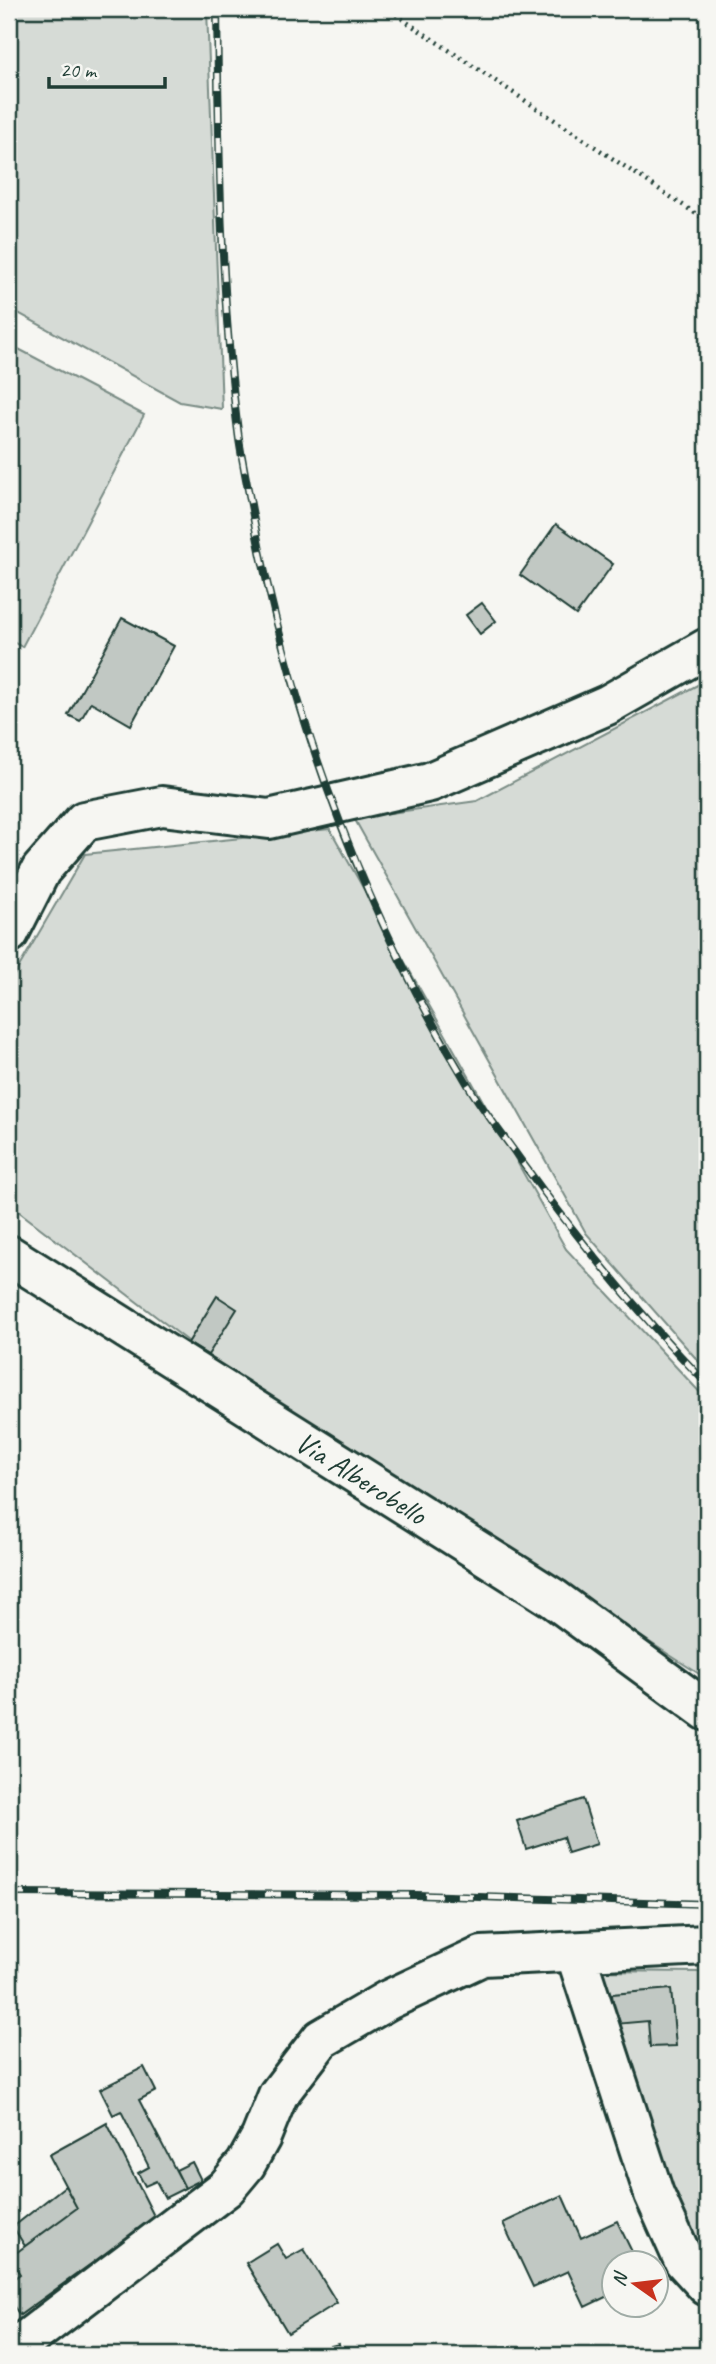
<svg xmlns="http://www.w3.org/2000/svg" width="716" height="2364" viewBox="0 0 716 2364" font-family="Caveat,sans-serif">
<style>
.green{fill:#d6dbd6;stroke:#7a8c85;stroke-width:2}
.building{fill:#c1c8c3;stroke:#1f3d34;stroke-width:2}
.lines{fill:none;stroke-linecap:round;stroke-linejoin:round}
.minor-casing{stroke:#1f3d34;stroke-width:44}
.primary-casing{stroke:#1f3d34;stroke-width:44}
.path{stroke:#1f3d34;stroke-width:4.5;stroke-dasharray:2 5;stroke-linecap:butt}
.minor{stroke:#f6f6f2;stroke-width:38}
.primary{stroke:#f6f6f2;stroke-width:38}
.rail-casing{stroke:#1f3d34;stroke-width:8}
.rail{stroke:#f6f6f2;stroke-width:5;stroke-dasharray:16;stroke-linecap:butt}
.labels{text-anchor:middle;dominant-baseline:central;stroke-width:7;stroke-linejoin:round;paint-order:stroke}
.street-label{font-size:30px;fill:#1f3d34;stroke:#f6f6f2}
</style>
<rect width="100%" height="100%" fill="#f6f6f2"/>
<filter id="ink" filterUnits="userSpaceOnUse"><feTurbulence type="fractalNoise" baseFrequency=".0143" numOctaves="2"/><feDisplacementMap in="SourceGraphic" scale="14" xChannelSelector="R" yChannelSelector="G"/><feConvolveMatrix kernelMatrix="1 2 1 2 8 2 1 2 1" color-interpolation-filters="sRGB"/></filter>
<g filter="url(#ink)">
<path class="green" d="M9 9H207L222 409 180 402 9 308Z
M9 344 144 415 22 647 9 640Z
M707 680V1371L586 1233 354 818 477 801Z
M330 829 566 1249 707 1400V1679L222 1367 9 1204V984L85 854Z
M587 1971 707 1972V2270L684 2243Z"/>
<path class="building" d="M556 524 613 564 576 615 520 575Z
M482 603 496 621 480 634 466 615Z
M122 618 174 646 131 725 91 702 80 721 68 715Z
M217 1296 237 1309 208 1355 188 1343Z
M583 1799 597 1844 568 1853 563 1837 526 1849 517 1821Z
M671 1989 676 2046 650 2047 648 2021 615 2024 612 1994Z
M144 2067 156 2091 139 2100 185 2188 165 2198 156 2181 145 2186 138 2173 149 2167 121 2111 113 2115 100 2089Z
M107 2123 155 2218 20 2315 9 2300V2282L20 2274 9 2258 77 2208 49 2155Z
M192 2162 201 2180 185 2188 176 2170Z
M65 2186 77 2208 25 2246 13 2227Z
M562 2195 581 2238 617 2221 637 2262H614V2293L585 2307 568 2271 533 2287 503 2223Z
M277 2244 286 2259 304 2249 337 2303 288 2333 246 2263Z
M339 2344 342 2355H313L312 2351Z"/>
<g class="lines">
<g class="minor-casing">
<path id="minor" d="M9 933 41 870 84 821 162 806 269 819 430 782 607 705 707 648
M575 1952 654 2194 684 2261 707 2286
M9 2353 226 2188 246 2164 261 2137 278 2095 321 2039 388 2000 482 1956 707 1945"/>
</g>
<g class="primary-casing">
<path id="primary" d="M9 1255 553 1598 707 1711"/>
</g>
<path class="path" d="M390 11 707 221"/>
<use href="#minor" class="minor"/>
<use href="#primary" class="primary"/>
<g class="rail-casing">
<path id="rail" d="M217 9C219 152 220 296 239 439 243 466 249 493 254 521 293 721 365 915 471 1090 485 1113 503 1135 519 1158 576 1237 639 1314 707 1384
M9 1893 417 1895 707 1904"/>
</g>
<use href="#rail" class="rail"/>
</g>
</g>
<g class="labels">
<g class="street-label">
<text transform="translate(361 1478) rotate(32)">Via Alberobello</text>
</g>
</g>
<rect width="716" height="2364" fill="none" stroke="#f6f6f2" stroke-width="35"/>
<rect x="18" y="18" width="681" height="2329" fill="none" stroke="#1f3d34" stroke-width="2.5" filter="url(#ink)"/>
<g transform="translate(635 2284) rotate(284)"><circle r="33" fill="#f6f6f2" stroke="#a0aca6" stroke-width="2"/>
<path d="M0-5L12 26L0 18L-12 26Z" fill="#c8321e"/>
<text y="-10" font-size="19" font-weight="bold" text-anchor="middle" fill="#1f3d34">N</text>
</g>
<path d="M49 77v10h116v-10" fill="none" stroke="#1f3d34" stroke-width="3.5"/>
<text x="60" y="77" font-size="21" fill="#1f3d34" stroke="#f6f6f2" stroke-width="5" paint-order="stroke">20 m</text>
</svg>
